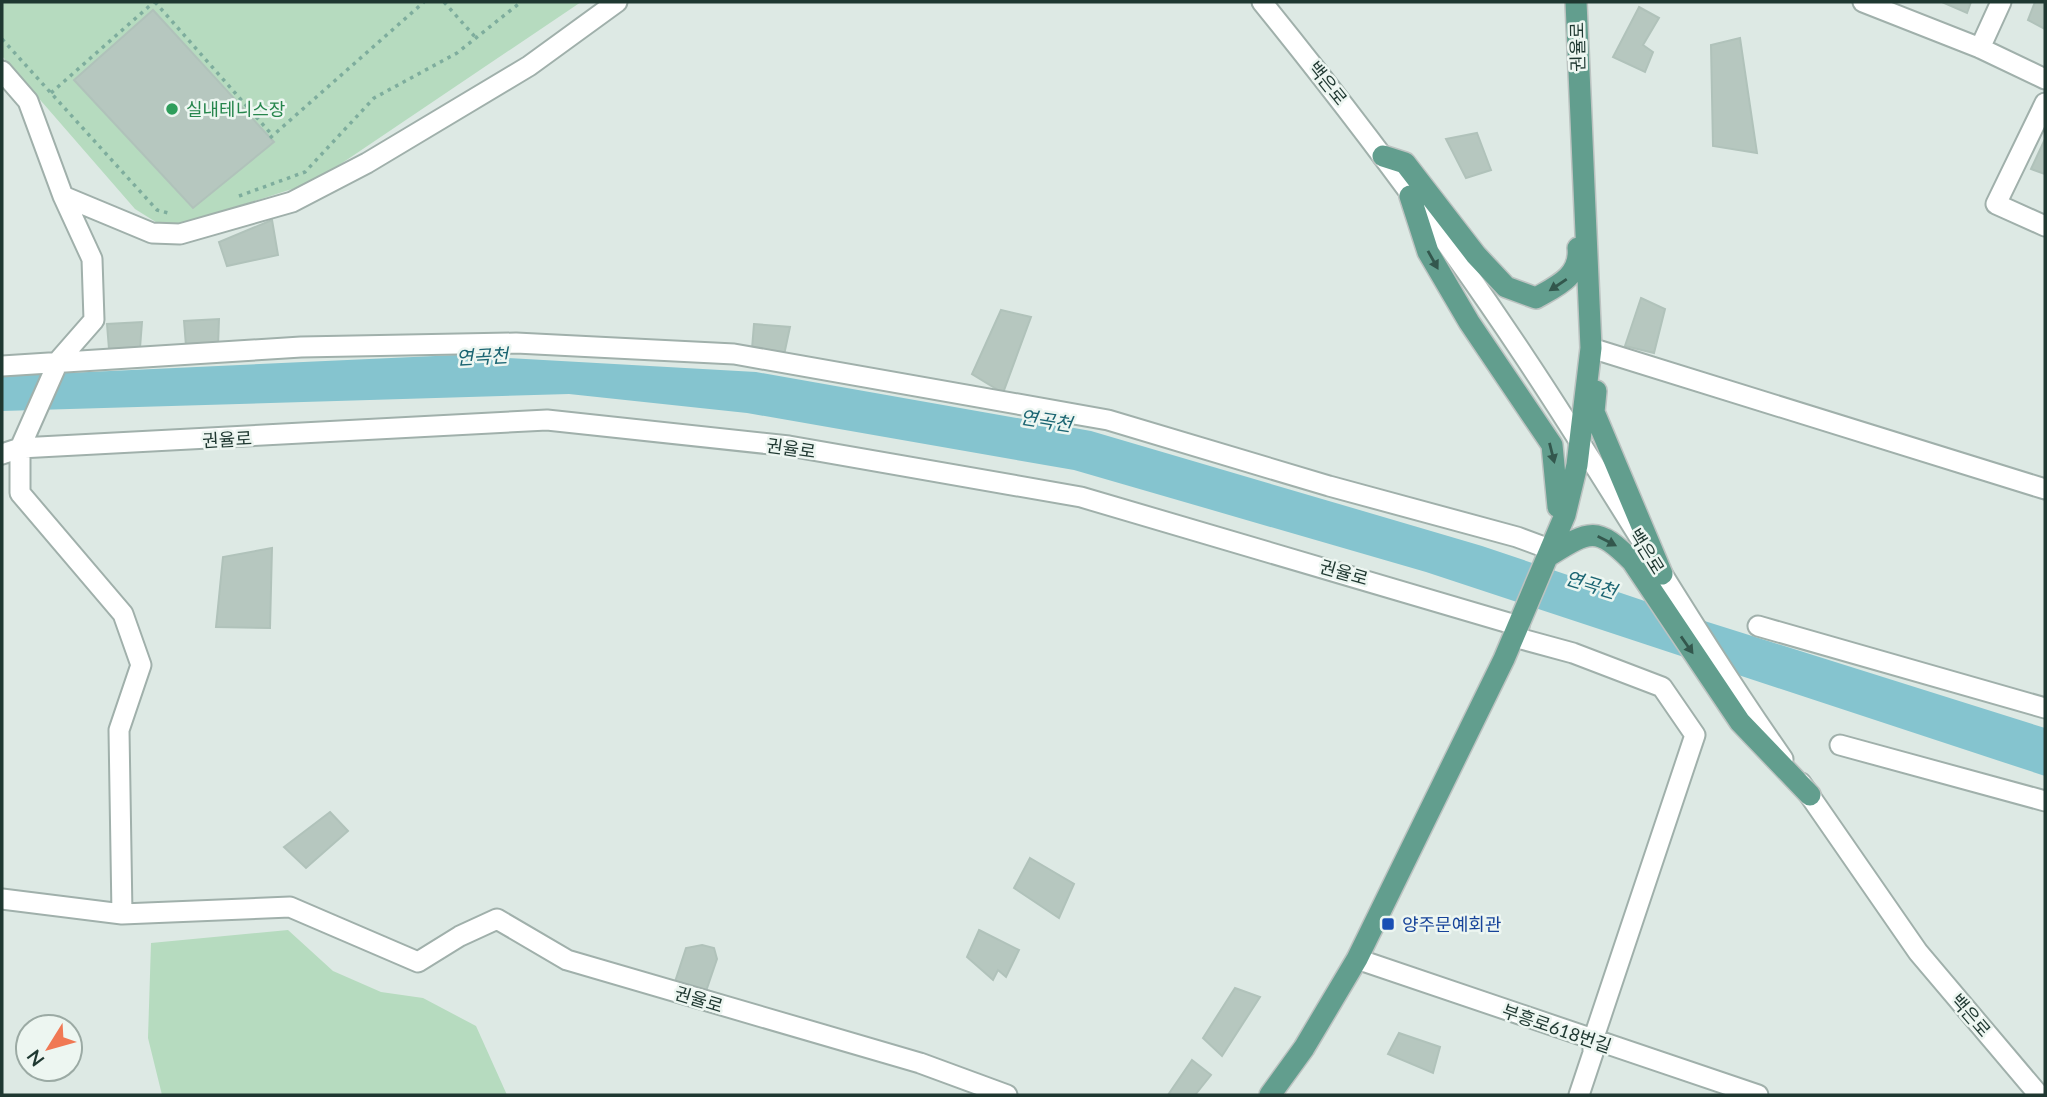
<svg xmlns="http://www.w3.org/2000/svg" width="2047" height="1097" viewBox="0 0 2047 1097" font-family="Lato,'Noto Sans KR',sans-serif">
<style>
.green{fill:#b6dbbf}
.water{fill:#85c4cf}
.building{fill:#b6c7bf;stroke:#b0c2ba;stroke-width:2}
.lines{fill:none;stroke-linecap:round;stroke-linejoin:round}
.minor-casing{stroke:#a0b0ab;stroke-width:23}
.major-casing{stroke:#bcc3c1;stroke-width:24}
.path{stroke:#7ead9d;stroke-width:3.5;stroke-dasharray:3.5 5;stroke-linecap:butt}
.minor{stroke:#fff;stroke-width:19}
.major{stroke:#629e8e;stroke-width:21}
.oneway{fill:#33574d}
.leisure-dot{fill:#2e9e5b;stroke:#edf6f1;stroke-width:2.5}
.transit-dot{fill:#1a4fb4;stroke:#edf6f1;stroke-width:2.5}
.labels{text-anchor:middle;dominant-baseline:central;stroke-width:5;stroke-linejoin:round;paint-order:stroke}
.street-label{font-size:18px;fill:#1f3831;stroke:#edf6f1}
.leisure-label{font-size:18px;fill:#27864d;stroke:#edf6f1;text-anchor:start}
.transit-label{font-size:18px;fill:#164399;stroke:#edf6f1;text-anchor:start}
.water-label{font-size:19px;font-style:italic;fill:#1b6572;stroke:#edf6f1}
</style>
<rect width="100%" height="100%" fill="#dde9e4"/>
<path class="green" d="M2 2H581L314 182 167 229 135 209 2 56Z
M288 930 333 971 381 992 423 998 476 1026 507 1095H162L148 1038 151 943Z"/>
<path class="water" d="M457 355 756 372 1091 431 1482 546 1695 618 2045 728V776L1426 572 1074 470 747 413 569 394 2 411V376Z"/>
<path class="building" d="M1942 2H1971L1967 13Z
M2035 2H2045V29L2028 20Z
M1639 7 1659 18 1643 45 1653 52 1645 72 1613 57Z
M153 10 274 142 193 208 74 80Z
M1740 38 1757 153 1713 146 1711 45Z
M1477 133 1491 170 1466 178 1446 139Z
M2045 139V174L2031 169Z
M272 220 278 255 227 266 219 242Z
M1641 298 1665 309 1654 353 1625 346Z
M1001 310 1031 317 1003 393 972 374Z
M219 319 218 346H186L184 321Z
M142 322 140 348 109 349 107 324Z
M754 324 790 327 784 355 752 349Z
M272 548 270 628 216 627 223 557Z
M330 812 348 831 306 868 284 847Z
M1030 858 1074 884 1059 918 1014 888Z
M979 930 1019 950 1006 977 998 970 993 980 967 957Z
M702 945 714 948 717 959 705 994 673 988 686 948Z
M1235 988 1260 997 1222 1056 1203 1038Z
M1399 1033 1440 1047 1433 1073 1388 1054Z
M1192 1060 1211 1075 1195 1095H1168Z"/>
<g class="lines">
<g class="minor-casing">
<path id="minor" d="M1262 2C1355 117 1444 235 1526 359 1614 491 1692 629 1783 759
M1863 2 1980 48 2045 79
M1980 48 2001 2
M2 71 28 101 63 196 92 259 94 320 59 360 20 448V493L123 614 141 665 119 730 122 914
M2045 103 1996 204 2045 226
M63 196 152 233 180 234 292 202 367 163 529 66 617 2
M1591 348 2045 489
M2 366 301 347 516 343 734 354 1108 420 1329 486 1517 537 1552 550
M2 454 20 448 547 420 789 446 1081 497 1519 626
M1758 626 2045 708
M1514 637 1573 653 1662 687 1695 735 1593 1040V1053L1579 1095
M1840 745 2045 801
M1801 783 1918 952 2039 1095
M2 899 122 914 290 907 418 962 460 936 497 919 567 960 920 1063 1007 1095
M1357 959 1758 1095"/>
</g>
<g class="major-casing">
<path id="major" d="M1383 156 1405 163 1476 255 1506 287 1536 298C1557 286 1581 276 1578 248
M1410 196 1428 252 1469 322 1552 445 1558 507
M1596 391 1594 412 1662 574
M1550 555C1590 530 1597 526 1632 561L1740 722 1810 795
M1270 1095 1304 1048 1357 959 1504 659 1565 515 1577 465 1591 348 1576 2"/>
</g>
<path class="path" d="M155 2 273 136
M444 2 476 38
M2 39 157 210 172 214
M51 93 154 2
M270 138 424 2
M239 196 305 172 374 98 457 53 521 2"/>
<use href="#minor" class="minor"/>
<use href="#major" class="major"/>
</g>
<defs><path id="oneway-solid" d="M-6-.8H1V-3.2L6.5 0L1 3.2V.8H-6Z" transform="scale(1.75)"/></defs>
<g class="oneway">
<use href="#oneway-solid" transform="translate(1433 260) rotate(61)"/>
<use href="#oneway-solid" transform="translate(1558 285) rotate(146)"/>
<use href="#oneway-solid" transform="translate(1552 453) rotate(76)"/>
<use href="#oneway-solid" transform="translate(1607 541) rotate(27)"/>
<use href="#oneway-solid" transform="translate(1687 645) rotate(55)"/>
</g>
<circle class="leisure-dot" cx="172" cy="109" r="7"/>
<rect class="transit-dot" x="1381" y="917" width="14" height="14" rx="3.5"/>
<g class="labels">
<g class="street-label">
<text transform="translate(1577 47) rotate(-91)">권율로</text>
<text transform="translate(1328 83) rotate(51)">백은로</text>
<text transform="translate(227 439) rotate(-3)">권율로</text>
<text transform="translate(791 448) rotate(8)">권율로</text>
<text transform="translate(1647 551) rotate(58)">백은로</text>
<text transform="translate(1344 572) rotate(16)">권율로</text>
<text transform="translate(699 999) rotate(17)">권율로</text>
<text transform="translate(1971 1015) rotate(49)">백은로</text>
<text transform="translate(1557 1028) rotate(19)">부흥로618번길</text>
</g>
<g class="leisure-label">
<text x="186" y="109">실내테니스장</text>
</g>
<g class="transit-label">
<text x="1402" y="924">양주문예회관</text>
</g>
<g class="water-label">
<text transform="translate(482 356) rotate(-3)">연곡천</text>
<text transform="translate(1046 420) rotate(9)">연곡천</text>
<text transform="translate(1591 584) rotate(17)">연곡천</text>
</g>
</g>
<rect width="2047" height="1097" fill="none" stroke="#1f3831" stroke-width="7"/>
<g transform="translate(49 1048) rotate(233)"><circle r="33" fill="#edf6f1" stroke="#9baaa4" stroke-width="2"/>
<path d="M0-5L12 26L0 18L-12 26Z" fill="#f07854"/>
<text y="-10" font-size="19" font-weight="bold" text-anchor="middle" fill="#1f3831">N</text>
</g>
</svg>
